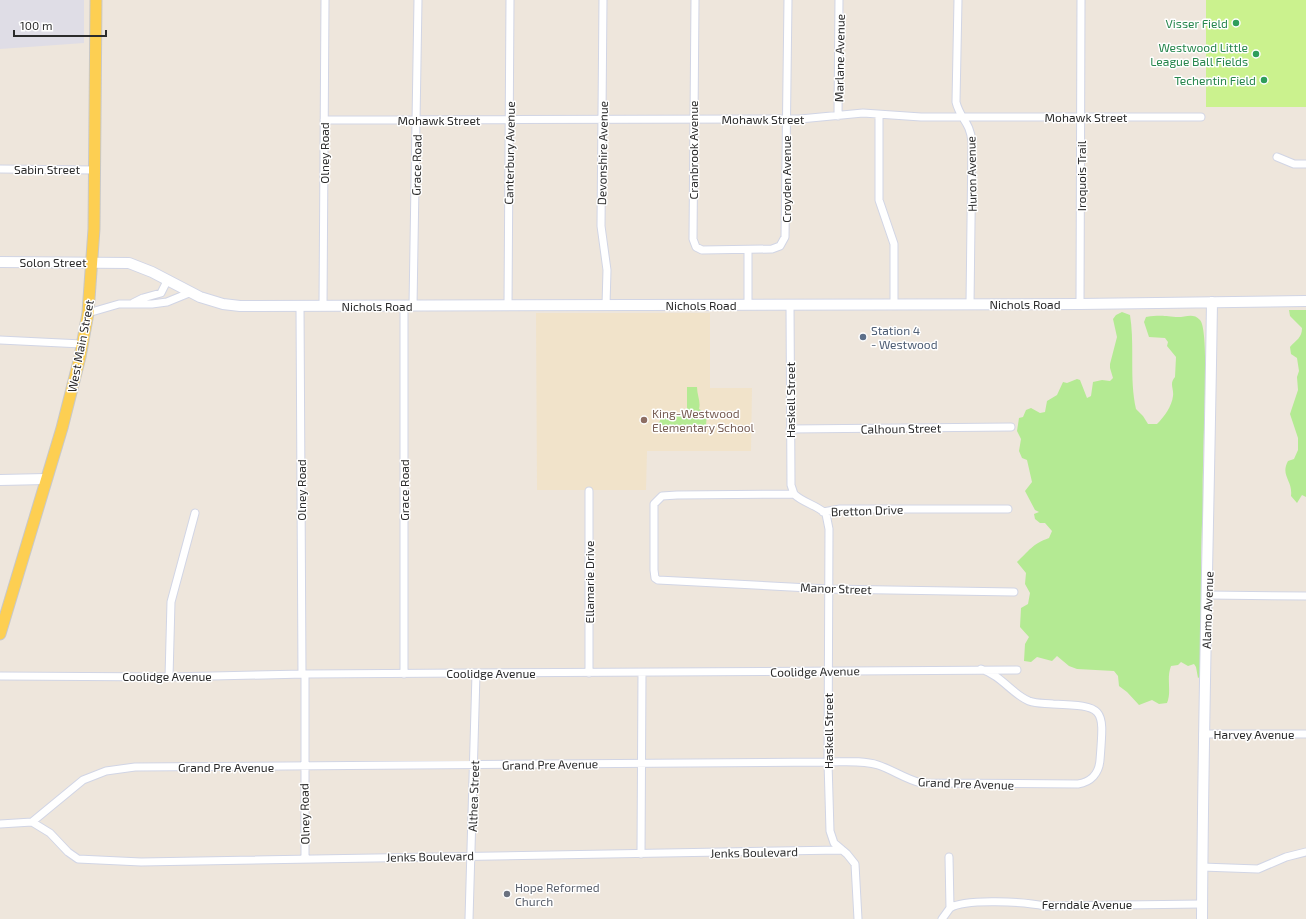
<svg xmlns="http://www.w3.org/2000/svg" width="1306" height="919" viewBox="0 0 1306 919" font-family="'Exo 2',sans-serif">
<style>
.industrial{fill:#dfdde6}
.education{fill:#f1e3ca}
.green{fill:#b4ea93}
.pitch{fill:#cbf28e}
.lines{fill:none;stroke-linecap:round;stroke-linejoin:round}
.street-casing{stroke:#d1d5e5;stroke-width:9}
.secondary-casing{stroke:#d1d5e5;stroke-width:12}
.primary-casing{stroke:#c8c8c8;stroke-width:13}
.street{stroke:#fff;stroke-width:7}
.secondary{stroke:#fff;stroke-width:10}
.primary{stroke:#fdcf52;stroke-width:11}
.leisure-dot{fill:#2e9e5b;stroke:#fff;stroke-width:1.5}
.service-dot{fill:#5c6f8a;stroke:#fff;stroke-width:1.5}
.education-dot{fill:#8d6e63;stroke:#fff;stroke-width:1.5}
.worship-dot{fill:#6b7280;stroke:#fff;stroke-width:1.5}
.labels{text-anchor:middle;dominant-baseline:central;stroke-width:3;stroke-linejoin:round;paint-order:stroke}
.leisure-label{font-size:12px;fill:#27864d;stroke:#fff;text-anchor:end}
.street-label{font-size:12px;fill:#2b2b2b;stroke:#fff}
.service-label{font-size:12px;fill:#4e5e75;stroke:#fff;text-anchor:start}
.education-label{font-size:12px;fill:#785e54;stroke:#fff;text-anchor:start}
.worship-label{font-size:12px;fill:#5b616d;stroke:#fff;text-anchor:start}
</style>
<rect width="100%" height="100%" fill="#eee6dc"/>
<path class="industrial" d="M0 0H84V43L0 49Z"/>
<path class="education" d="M536 313H710V388H752L751 451H647L646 490H537Z"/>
<path class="green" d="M1289 310H1306V497L1302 495 1297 503 1291 496C1293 480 1280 476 1288 461L1294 459 1298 450V438L1290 414 1298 390 1297 377 1299 371 1297 358 1291 354 1290 347C1296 340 1302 338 1302 328L1290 316Z
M1122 312 1130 315C1135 346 1129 378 1136 409L1143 416 1148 424H1157C1164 417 1172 406 1173 396 1174 388 1169 384 1175 377L1176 357 1167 346 1168 342 1165 338 1149 337 1144 322 1146 317C1161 315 1162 316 1176 317 1184 318 1193 312 1200 320 1212 333 1199 482 1204 513L1202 524 1201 557V676L1198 678 1196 667 1194 664 1188 666 1181 662 1178 665 1171 666C1166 679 1172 691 1167 703L1159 704 1152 700 1139 705 1127 692 1119 686 1118 676 1114 671 1077 669 1069 666 1057 656 1052 661 1037 657 1031 662 1024 661 1025 644 1029 637 1020 627 1021 608 1028 604 1030 593 1025 584 1026 573 1017 562C1029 551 1032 544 1049 538L1052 531 1045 523H1040L1035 519 1034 514 1039 512 1035 510 1025 491 1032 482 1027 460 1022 458 1019 451 1021 439 1017 431 1019 418 1023 417 1026 410 1031 408 1040 413 1045 412 1047 401 1057 395 1063 382 1067 383 1077 379 1080 380 1087 398 1091 396 1093 382 1102 380 1110 381 1113 378 1110 368V364L1117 337 1113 319 1116 315Z
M687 387H697C697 395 701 402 699 409L707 414 706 425H662L655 433 652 430 660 421V414L687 413Z"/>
<path class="pitch" d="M1206 0H1306V107H1206Z"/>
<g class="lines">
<g class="street-casing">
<path id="street" d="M603 0 601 226 607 270 606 305
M695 0 693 239 696 247 702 250 772 249 780 246 785 237 788 0
M958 0 956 102C960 119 970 121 972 142L970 304
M879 115V200L894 244V305
M838 116 839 0
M324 120 800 119 863 113 921 117H1201
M1277 157 1294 164H1306
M0 169 95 170
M748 250V305
M133 303 143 298 161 293 167 281
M1080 304 1081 0
M790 305 791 485 794 494
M300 306 302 674
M323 306 325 0
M404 306V674
M413 306 418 0
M508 306 510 0
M88 313 119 304H152L167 302 189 293
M0 340 82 344
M790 429 1011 427
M589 491V673
M823 512 840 509H1008
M1208 595 1306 596
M0 676 169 677 305 674 1017 670
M169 677 171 602 195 513
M1203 734H1306
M32 822 50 833 68 852 78 859 141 862 842 850
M0 824 32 822 83 780 106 771 135 767 828 762C844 762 862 760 878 765 893 770 905 779 921 783L1078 784C1091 782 1099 773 1100 760 1104 708 1106 706 1053 704 1045 703 1037 704 1029 701 1012 694 1002 676 981 669
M641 854 642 673
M305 859V674
M1202 867 1258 869 1286 857 1306 852
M950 908C965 898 1026 902 1045 906L1202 904
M469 919 476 674
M858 919 855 864 847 854 834 843 830 831 828 762 829 529 826 514C817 505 803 503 794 494L677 495 662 496 654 504V570L655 578 658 580 828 589 1014 592
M942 919 950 908 949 857"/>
</g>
<g class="secondary-casing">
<path id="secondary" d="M0 262 129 263 152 272 200 297 223 304 240 306 1080 304 1306 301
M0 480 46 479
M1202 919C1203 713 1209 508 1212 302"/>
</g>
<g class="primary-casing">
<path id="primary" d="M0 634 62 428 80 357 88 313 94 229 96 0"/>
</g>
<use href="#street" class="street"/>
<use href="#secondary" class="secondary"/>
<use href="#primary" class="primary"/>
</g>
<g class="leisure-dot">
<circle cx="1236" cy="23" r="4"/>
<circle cx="1256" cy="54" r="4"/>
<circle cx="1264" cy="80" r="4"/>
</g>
<circle class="service-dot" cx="863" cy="337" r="4"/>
<circle class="education-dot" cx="644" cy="420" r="4"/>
<circle class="worship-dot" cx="507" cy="894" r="4"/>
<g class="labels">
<g class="leisure-label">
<text x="1228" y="23">Visser Field</text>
<text x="1248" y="47">Westwood Little<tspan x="1248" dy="14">League Ball Fields</tspan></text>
<text x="1256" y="80">Techentin Field</text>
</g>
<g class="street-label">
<text transform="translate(839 58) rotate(-89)">Marlane Avenue</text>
<text x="1086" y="117">Mohawk Street</text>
<text x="763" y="119">Mohawk Street</text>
<text x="439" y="120">Mohawk Street</text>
<text transform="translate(693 150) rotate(-90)">Cranbrook Avenue</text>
<text transform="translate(324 153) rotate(-90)">Olney Road</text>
<text transform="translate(509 153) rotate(-89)">Canterbury Avenue</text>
<text transform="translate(602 153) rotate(-89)">Devonshire Avenue</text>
<text transform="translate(416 165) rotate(-89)">Grace Road</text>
<text x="47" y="169">Sabin Street</text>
<text transform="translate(971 174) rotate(-91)">Huron Avenue</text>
<text transform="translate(1081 176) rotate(-90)">Iroquois Trail</text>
<text transform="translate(786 179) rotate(-90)">Croyden Avenue</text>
<text x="53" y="262">Solon Street</text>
<text x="1025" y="304">Nichols Road</text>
<text x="701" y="305">Nichols Road</text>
<text x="377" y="306">Nichols Road</text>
<text transform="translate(80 346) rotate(-79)">West Main Street</text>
<text transform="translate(790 400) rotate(-90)">Haskell Street</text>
<text transform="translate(901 428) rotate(-1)">Calhoun Street</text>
<text transform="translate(301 490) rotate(-90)">Olney Road</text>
<text transform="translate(404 490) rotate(-90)">Grace Road</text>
<text transform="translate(867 510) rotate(-2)">Bretton Drive</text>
<text transform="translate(589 582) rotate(-90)">Ellamarie Drive</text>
<text transform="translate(836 588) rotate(2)">Manor Street</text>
<text transform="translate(1207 610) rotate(-88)">Alamo Avenue</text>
<text transform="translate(815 671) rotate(-1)">Coolidge Avenue</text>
<text x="491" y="673">Coolidge Avenue</text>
<text x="167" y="676">Coolidge Avenue</text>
<text transform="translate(828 731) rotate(-90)">Haskell Street</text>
<text x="1254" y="734">Harvey Avenue</text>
<text transform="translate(550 764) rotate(-1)">Grand Pre Avenue</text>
<text x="226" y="767">Grand Pre Avenue</text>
<text transform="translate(966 783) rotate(2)">Grand Pre Avenue</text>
<text transform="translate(473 796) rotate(-88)">Althea Street</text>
<text transform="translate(304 814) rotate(-91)">Olney Road</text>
<text transform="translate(754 852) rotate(-1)">Jenks Boulevard</text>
<text transform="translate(430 856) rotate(-1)">Jenks Boulevard</text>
<text x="1087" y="904">Ferndale Avenue</text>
</g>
<g class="service-label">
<text x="871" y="330">Station 4<tspan x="871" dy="14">- Westwood</tspan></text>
</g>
<g class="education-label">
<text x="652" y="413">King-Westwood<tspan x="652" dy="14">Elementary School</tspan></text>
</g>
<g class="worship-label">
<text x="515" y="887">Hope Reformed<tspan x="515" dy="14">Church</tspan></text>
</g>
</g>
<path d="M14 30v6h92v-6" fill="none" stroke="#2b2b2b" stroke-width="2"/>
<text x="20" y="30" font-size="12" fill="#2b2b2b" stroke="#ffffff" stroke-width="3" paint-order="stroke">100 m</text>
</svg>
